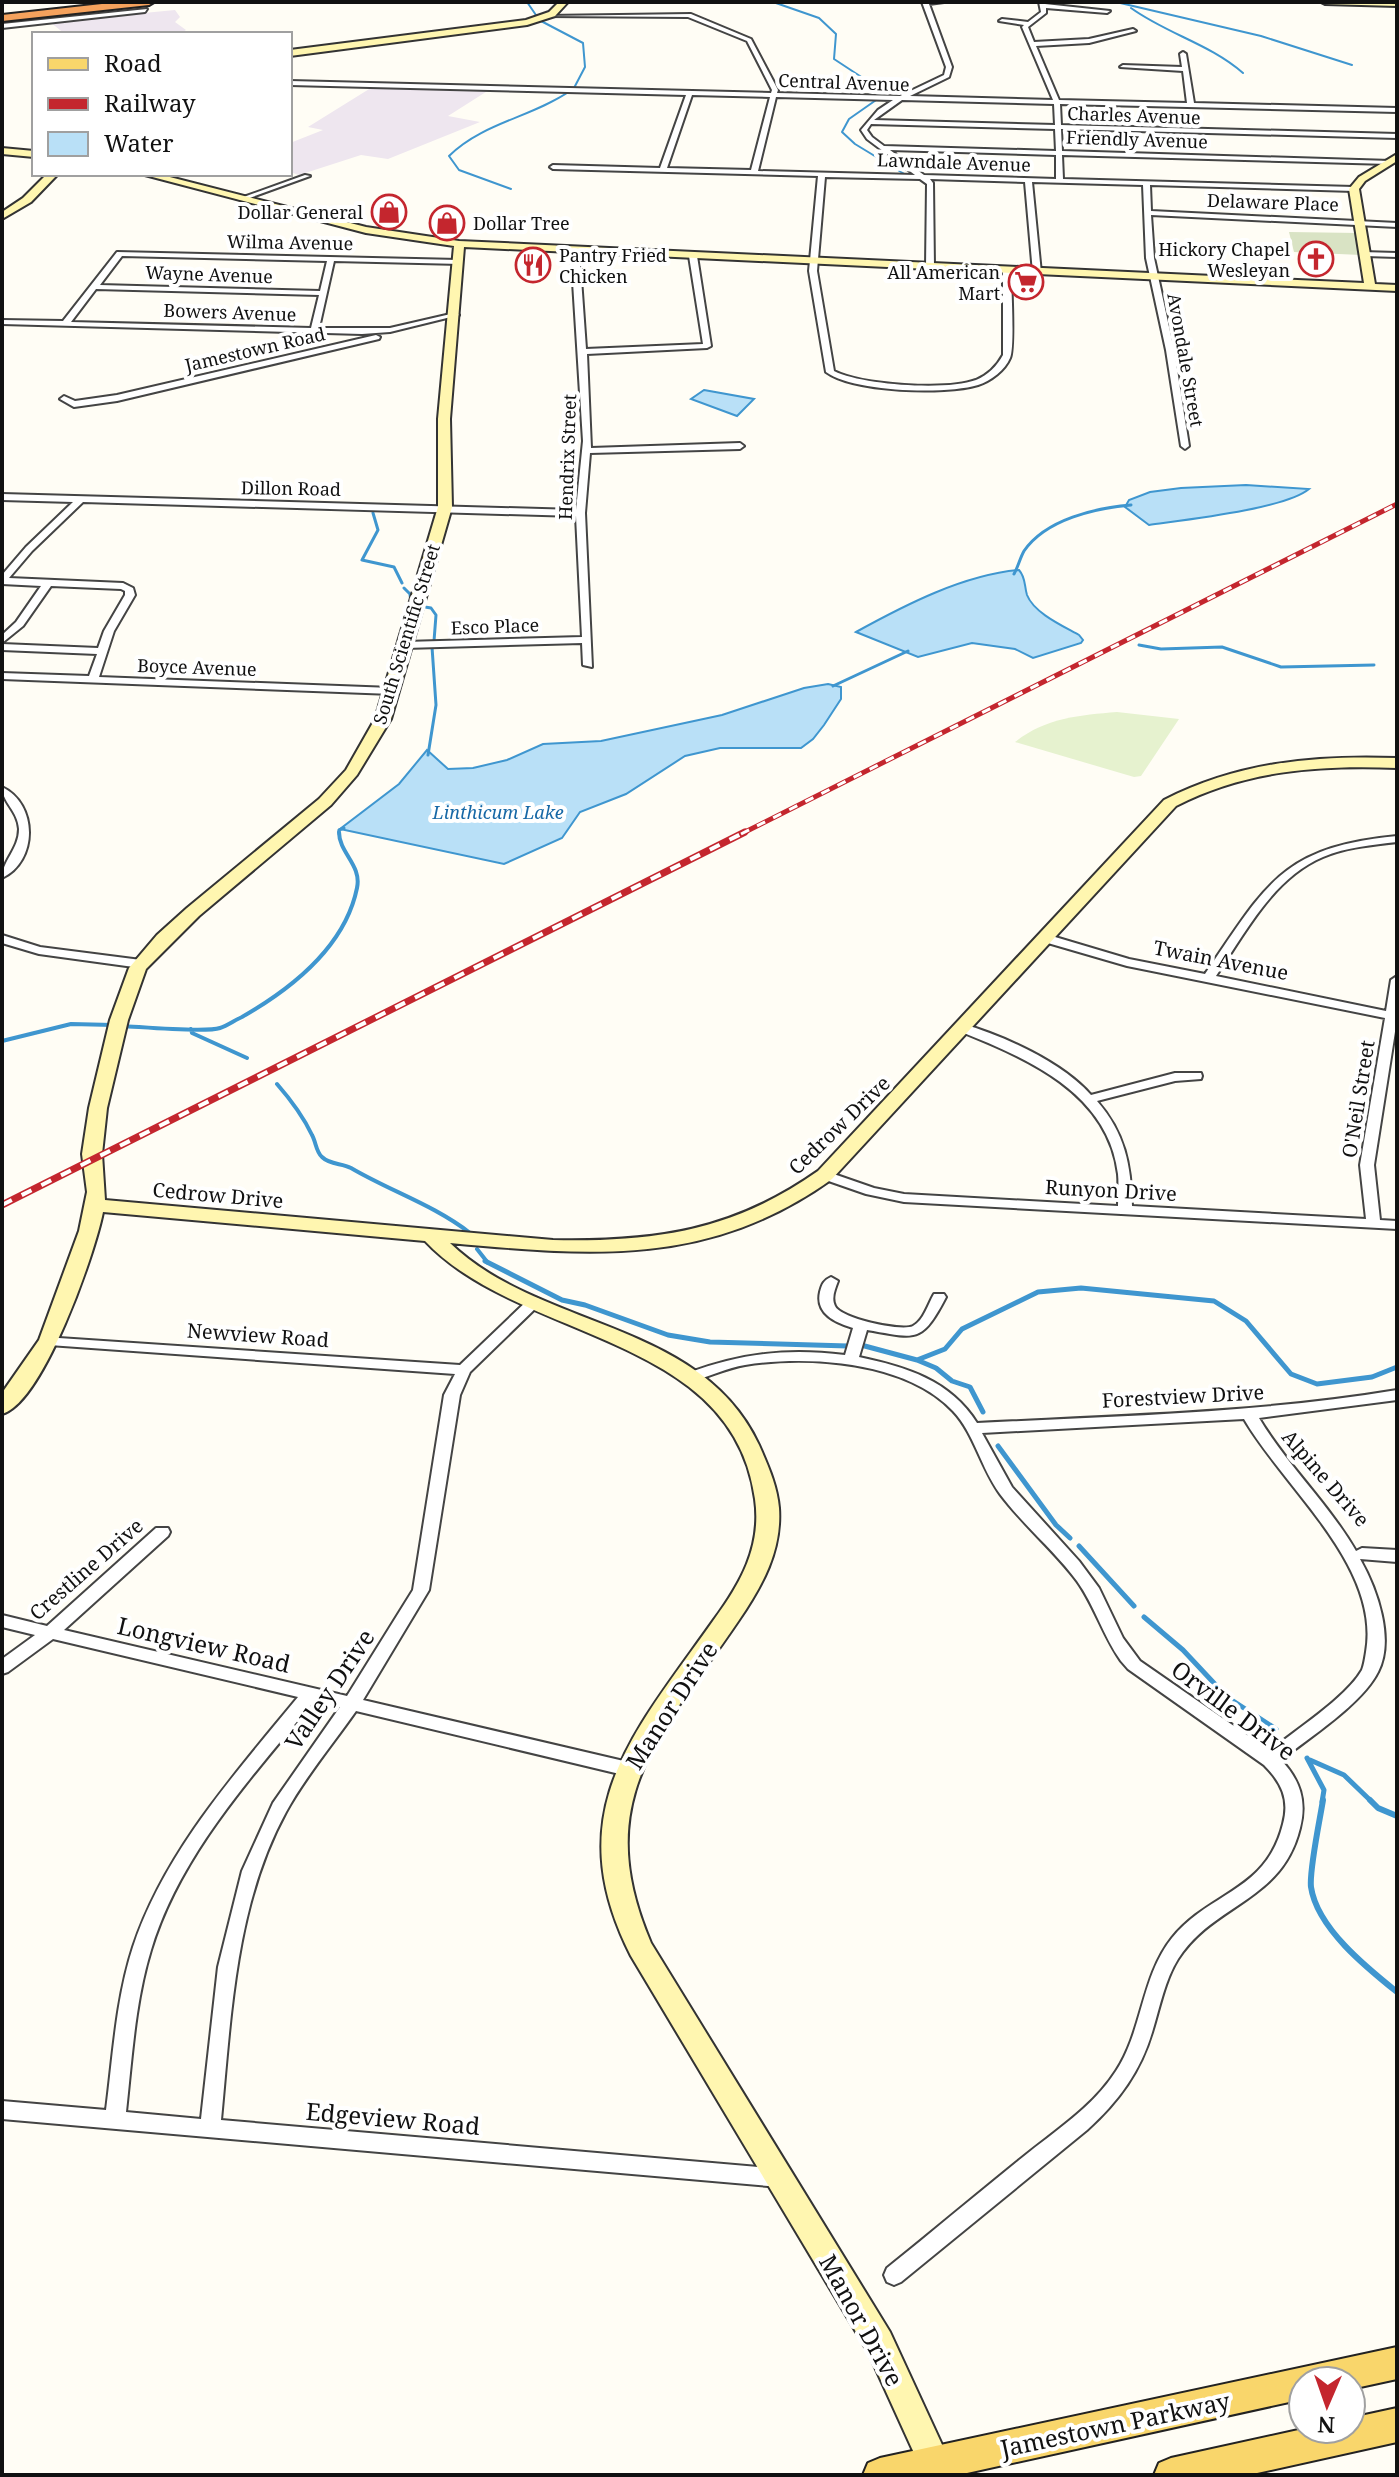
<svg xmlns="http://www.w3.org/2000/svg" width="1399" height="2477" viewBox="0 0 1399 2477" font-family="'Noto Serif',serif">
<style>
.industrial{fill:#eee6ef}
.cemetery{fill:#d9e3c4}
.pitch{fill:#e6f2cf}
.water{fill:#b9e0f7;stroke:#3f96cf;stroke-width:2}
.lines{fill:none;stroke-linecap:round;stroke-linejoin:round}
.stream-far4{stroke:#3f96cf;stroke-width:2}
.stream-far3{stroke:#3f96cf;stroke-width:3}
.stream-far2{stroke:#3f96cf;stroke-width:4}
.stream-far1{stroke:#3f96cf;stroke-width:5}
.stream{stroke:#3f96cf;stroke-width:6}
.street-casing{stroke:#444;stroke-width:4}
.secondary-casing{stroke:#333;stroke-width:4}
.primary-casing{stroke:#222;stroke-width:4}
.highway-casing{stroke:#222;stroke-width:4}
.street{fill:#fff;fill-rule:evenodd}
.secondary{fill:#fff6b0;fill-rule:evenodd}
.primary{fill:#f9d66b;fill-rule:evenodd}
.highway{fill:#f5a25d;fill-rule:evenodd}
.rail-far1-casing{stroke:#c4262e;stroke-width:5}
.rail-casing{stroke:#c4262e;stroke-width:7}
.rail-far1{stroke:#fff;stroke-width:3;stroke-dasharray:9;stroke-linecap:butt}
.rail{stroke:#fff;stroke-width:4;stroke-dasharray:11;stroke-linecap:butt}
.labels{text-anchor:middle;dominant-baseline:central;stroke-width:8;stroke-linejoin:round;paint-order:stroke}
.far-street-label{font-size:18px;fill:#111;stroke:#fff}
.far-poi-label{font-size:18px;fill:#111;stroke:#fff;text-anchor:end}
.far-water-label{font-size:18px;font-style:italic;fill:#1768a6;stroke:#fff}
.street-label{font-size:20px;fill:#111;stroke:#fff}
.near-street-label{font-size:24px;fill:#111;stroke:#fff}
</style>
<rect width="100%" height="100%" fill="#fffdf5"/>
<path class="industrial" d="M175 10 180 17 175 22 186 30 180 34H65L50 22Z
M374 86 489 90 448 116 480 122 388 159 361 155 299 175 290 172V143L323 130 308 127Z"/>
<path class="cemetery" d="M1289 232 1358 233 1361 255 1294 252Z"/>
<path class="pitch" d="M1117 712 1179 719 1141 776 1134 777 1015 742C1045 718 1080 715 1117 712Z"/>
<path class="water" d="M704 390 754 399 737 416 691 399Z
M1246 485 1309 489C1285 509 1184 520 1149 525L1125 507 1129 500 1150 492 1181 488Z
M1019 570C1026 578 1024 585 1027 595 1034 613 1063 626 1079 635L1083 640 1081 643 1033 658 1015 649 972 643 918 657 856 632C905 605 963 575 1019 570Z
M828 684 841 687V699L824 725 813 739 801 748H720L685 756 626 794 580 812 562 838 504 864 340 829 399 784 427 750 448 769 473 768 507 760 543 744 601 741 722 715 804 688Z"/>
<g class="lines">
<path class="stream-far4" d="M527 2 538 18
M773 2 819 18 836 34 834 59 872 84 880 96
M1116 2 1261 36 1352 65
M1131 8C1167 34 1210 44 1243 73
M541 21 583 43 585 67 574 88
M879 98 849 119 842 132 855 144 906 175
M511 189 459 170 449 156C482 123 532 117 570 91"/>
<path class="stream-far3" d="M373 513 378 530 362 560 394 567 402 583
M1014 574C1018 567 1020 558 1024 551 1046 519 1096 508 1131 505
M404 588 410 594 411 603
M425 607 431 608 436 615 434 641
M1139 645 1161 649 1222 647 1281 667 1374 665
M833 686 908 651
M428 755 436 705 432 647
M339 834V830L344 828"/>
<path class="stream-far2" d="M122 1026C142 1027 205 1033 220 1028 227 1026 235 1020 242 1017 291 989 345 947 357 888 362 865 339 853 339 832
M191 1029 192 1033 247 1058
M2 1041 71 1024 113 1025
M277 1084C291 1100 303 1116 312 1135 316 1142 316 1152 322 1157 330 1165 342 1163 351 1168 390 1191 434 1205 470 1233
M477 1249 488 1263"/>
<path class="stream-far1" d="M485 1261 562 1300 585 1305 668 1335 710 1342 848 1346
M861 1345 917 1360 936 1368 952 1381 970 1387 983 1412
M917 1360 945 1349 962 1329 1038 1292 1081 1288 1214 1301 1246 1321 1291 1374 1317 1384 1372 1377 1397 1367
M998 1446 1056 1525 1070 1538
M1079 1546 1134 1606
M1144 1617 1183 1650 1227 1697 1276 1729
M1307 1758 1324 1790 1322 1802
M1310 1760 1344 1775 1372 1802"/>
<path class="stream" d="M1323 1800C1320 1819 1309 1871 1311 1887 1317 1928 1367 1968 1397 1992
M1370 1800 1378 1808 1397 1816"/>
<g class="street-casing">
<path id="street" d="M922 2H944L929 4 952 67 949 77 910 96 1053 100 1022 27 1024 25 999 21 1002 19 1028 22 1041 12 1039 2H1045V4L1110 11 1107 13 1046 8V13L1028 27 1034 42 1089 39 1133 29 1136 31 1089 43 1036 46 1059 100 1187 103 1183 71 1120 67 1123 65 1182 67 1180 54 1183 52 1186 54 1194 103 1397 108V112L1060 104 1061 125 1397 134V138L1061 129 1062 151 1391 161 1389 164 1062 155 1063 179 1354 187 1357 189 1354 191 1150 185 1151 211 1397 223V227L1151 215 1154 258 1174 350 1189 446 1185 449 1181 446 1166 350 1146 258 1143 185 1032 182 1041 273 1037 275 1033 273 1025 182 930 179 933 183 934 267 930 269 926 267 927 184 920 179 825 177 817 271 834 371C862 385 946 391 976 380 988 375 997 366 1003 355V271L1007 269 1011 271C1011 288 1015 346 1010 358 1005 370 991 381 978 385 945 395 853 392 826 372L809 271 818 176 553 169 550 167 553 165 660 168 686 95 290 85V81L771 93 772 90 747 41 688 17 546 16 691 14 751 39 778 90 777 93 900 96 944 75 946 67ZM692 95 770 97 751 170 667 168ZM776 97 893 100 878 110 861 130 867 139 915 175 758 171ZM902 100 1054 104 1055 125 874 120ZM871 124 1055 129 1056 151 884 146 872 137 867 130ZM890 150 1056 155V179L924 175Z
M147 9 145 12 2 28V24Z
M305 175 310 176 244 200 238 199Z
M575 248 579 250 586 349 703 344 689 256 693 254 697 256 711 346 707 348 587 354 591 448 740 443 744 446 740 449 590 453 585 513 592 667 583 665 582 643 405 648 400 645 405 642 582 637 576 516 83 502 32 551 9 578 123 583 133 588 135 595 114 631 99 677 392 688 397 691 392 694 2 679V673L89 676 97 654 2 650V644L98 648 104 631 125 595V591L121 589 51 586 23 626 2 643V635L16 622 41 586 2 584V575L26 547 73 502 2 500V494L576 510 583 441 571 250Z
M117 252 458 260 462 262 461 264 334 261 319 328H390L455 313 459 315 390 332 362 334 2 324V320L63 321ZM122 256 327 261 320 291 100 285ZM96 289 319 295 311 328 71 322Z
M1362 252 1397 253V257L1365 256H1362Z
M376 335 380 337 379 339 117 401 74 407 60 399 64 396 75 401 117 395Z
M2 787C38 804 38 861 2 878 2 861 19 849 19 829 18 811 2 802 2 787Z
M1397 836V842C1372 845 1347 847 1323 857 1273 878 1245 933 1216 976L1386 1011 1391 980 1397 976V1019L1374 1165 1380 1220 1397 1221V1229L904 1202 866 1194 820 1178 818 1175 825 1171 874 1188 904 1194 1118 1206C1118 1195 1119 1184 1118 1174 1108 1092 1026 1058 959 1031L957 1028 959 1025 963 1024C1004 1036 1062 1062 1091 1095L1175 1073H1201L1202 1076 1201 1079 1175 1081 1097 1101C1125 1133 1131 1165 1132 1206L1366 1219 1360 1165 1385 1018 1127 966 1041 941 1039 938 1045 934 1129 959 1205 974C1266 885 1281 847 1397 836Z
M2 935 40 947 141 960 147 964 141 968 39 954 2 943Z
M831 1277 838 1281C835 1289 831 1298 835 1306 840 1318 901 1332 913 1326 924 1320 928 1304 934 1294H944L946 1297C921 1345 916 1338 867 1330L859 1357C906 1367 950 1380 977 1423 1118 1416 1258 1413 1397 1390V1400L1259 1418C1287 1465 1328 1503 1356 1551L1362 1548 1397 1550V1562L1360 1559C1377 1589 1395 1639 1378 1672 1363 1703 1309 1738 1281 1760 1300 1780 1307 1801 1300 1828 1282 1902 1214 1903 1178 1959 1165 1980 1160 2006 1153 2029 1141 2071 1119 2101 1087 2130L901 2282 894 2285 887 2282 884 2275 887 2268C932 2232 977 2194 1023 2157 1055 2131 1093 2107 1116 2071 1143 2030 1141 1977 1172 1938 1210 1891 1266 1892 1283 1824 1290 1799 1281 1782 1264 1765L1128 1669 1121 1661C1103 1636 1095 1606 1077 1581 1054 1550 1023 1525 1000 1494 981 1468 974 1433 953 1411 906 1361 808 1355 745 1365 727 1368 711 1376 693 1381L688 1379 686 1376 688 1373C742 1353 788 1348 845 1355L853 1328C836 1323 815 1314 820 1292 822 1284 824 1280 831 1277ZM1244 1419C1284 1488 1381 1566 1366 1652 1365 1658 1364 1665 1362 1670 1346 1698 1295 1730 1270 1751L1140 1661 1123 1638 1099 1588 1079 1561 1012 1487 982 1433Z
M534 1297 539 1299 541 1302 539 1305 470 1372 460 1395 429 1590 363 1700 628 1762 634 1764 637 1769 634 1774 628 1776 356 1711C333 1744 305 1777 286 1812 235 1905 231 2017 221 2120L780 2169 787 2172 790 2178 787 2184 780 2187 2 2119V2101L106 2110C113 2056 116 1999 133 1947 165 1851 235 1774 298 1697L53 1639 8 1672 2 1674V1659L35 1635 2 1627V1615L47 1626 156 1528H168L170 1532 168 1536 64 1630 347 1696 413 1590 444 1395 455 1374 49 1345 42 1340 44 1337 460 1365 529 1299ZM314 1701 340 1707 273 1803 242 1871 218 1967 201 2119 126 2112C132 2058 135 2002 151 1950 180 1854 252 1777 314 1701Z"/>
</g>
<g class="secondary-casing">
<path id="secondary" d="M559 2H568L555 16 527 25 290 56V50L526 20 549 12Z
M1321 2H1397V6L1325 4Z
M2 148 34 151V157L2 154Z
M1397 154V161L1365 181 1359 189 1375 284 1397 285V291L464 247 450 419 452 507 391 719 357 775 331 805 199 916 146 969 128 1020 107 1108 102 1154 105 1200 553 1240C655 1242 733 1231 818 1171L1164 800C1238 762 1316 755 1397 758V768C1319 765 1246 770 1176 806L832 1179C709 1267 593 1256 450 1243 540 1330 701 1320 759 1445 768 1466 777 1485 779 1508 782 1551 762 1586 739 1620 662 1734 589 1798 651 1943L890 2332 956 2475H924L868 2352 631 1956C558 1812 633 1734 713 1621 740 1584 762 1547 755 1499 733 1333 520 1342 425 1241L103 1212C95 1253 43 1403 2 1414V1393L39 1340 79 1231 87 1192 82 1154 89 1108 110 1020 129 968 157 935 187 908 319 799 346 770 375 719 438 507V419L454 246 366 233 141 174H158L366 227 459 241 1364 283 1349 189 1359 177Z
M47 174H58L31 202 2 219V212L23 198Z"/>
</g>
<g class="primary-casing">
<path id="primary" d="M1397 2347V2379L1351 2389V2381H1303V2399L958 2475H863L868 2463 880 2458Z
M1397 2408V2442L1248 2475H1154L1159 2463 1171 2458 1303 2429H1351V2418Z"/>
</g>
<g class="highway-casing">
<path id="highway" d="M120 2H154L149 5 2 21V15Z"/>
</g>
<use href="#street" class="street"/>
<use href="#secondary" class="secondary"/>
<use href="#primary" class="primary"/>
<use href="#highway" class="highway"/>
<g class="rail-far1-casing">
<path id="rail-far1" d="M741 834 1397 504"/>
</g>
<g class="rail-casing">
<path id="rail" d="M2 1205 745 832"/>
</g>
<use href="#rail-far1" class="rail-far1"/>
<use href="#rail" class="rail"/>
</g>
<defs>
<g id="shop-ring" transform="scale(1.8)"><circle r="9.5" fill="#fff" stroke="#c4262e" stroke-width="1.5"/><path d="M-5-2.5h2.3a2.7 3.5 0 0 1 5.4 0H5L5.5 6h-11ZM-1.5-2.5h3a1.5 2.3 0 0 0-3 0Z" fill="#c4262e"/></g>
<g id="church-ring" transform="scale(1.8)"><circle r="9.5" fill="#fff" stroke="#c4262e" stroke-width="1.5"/><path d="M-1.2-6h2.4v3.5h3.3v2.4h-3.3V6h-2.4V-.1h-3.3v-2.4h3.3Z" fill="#c4262e"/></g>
<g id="restaurant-ring" transform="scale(1.8)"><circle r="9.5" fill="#fff" stroke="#c4262e" stroke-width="1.5"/><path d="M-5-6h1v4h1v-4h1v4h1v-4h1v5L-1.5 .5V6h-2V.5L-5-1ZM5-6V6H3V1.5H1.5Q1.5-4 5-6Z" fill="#c4262e"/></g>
<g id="supermarket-ring" transform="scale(1.8)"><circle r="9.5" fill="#fff" stroke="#c4262e" stroke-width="1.5"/><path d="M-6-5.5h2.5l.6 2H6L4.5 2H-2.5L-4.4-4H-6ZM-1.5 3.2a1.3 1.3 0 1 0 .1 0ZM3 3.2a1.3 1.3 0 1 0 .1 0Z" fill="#c4262e"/></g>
</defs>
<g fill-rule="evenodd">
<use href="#shop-ring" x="389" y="212"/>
<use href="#shop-ring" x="447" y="223"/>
<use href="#church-ring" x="1316" y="259"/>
<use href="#restaurant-ring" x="533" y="265"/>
<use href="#supermarket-ring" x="1026" y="282"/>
</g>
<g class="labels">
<g class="far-street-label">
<text transform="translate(844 82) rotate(2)">Central Avenue</text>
<text transform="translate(1134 115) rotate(2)">Charles Avenue</text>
<text transform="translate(1137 139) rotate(2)">Friendly Avenue</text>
<text transform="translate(954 162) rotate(2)">Lawndale Avenue</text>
<text transform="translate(1273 202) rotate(2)">Delaware Place</text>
<text transform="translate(290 242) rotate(1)">Wilma Avenue</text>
<text transform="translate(209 274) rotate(2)">Wayne Avenue</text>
<text transform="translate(230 312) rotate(2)">Bowers Avenue</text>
<text transform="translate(255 349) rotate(-13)">Jamestown Road</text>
<text transform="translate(1186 360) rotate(80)">Avondale Street</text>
<text transform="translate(567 457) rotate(-88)">Hendrix Street</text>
<text transform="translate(291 488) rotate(1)">Dillon Road</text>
<text transform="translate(495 626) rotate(-2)">Esco Place</text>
<text transform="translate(406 634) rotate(-73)">South Scientific Street</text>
<text transform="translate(197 667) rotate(2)">Boyce Avenue</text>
</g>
<g class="far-poi-label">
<text x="363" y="212">Dollar General</text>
<text x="473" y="223" text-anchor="start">Dollar Tree</text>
<text x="1290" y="249">Hickory Chapel<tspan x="1290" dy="21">Wesleyan</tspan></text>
<text x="559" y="255" text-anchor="start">Pantry Fried<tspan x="559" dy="21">Chicken</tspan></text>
<text x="1000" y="272">All American<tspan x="1000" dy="21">Mart</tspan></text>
</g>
<g class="far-water-label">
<text x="498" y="812">Linthicum Lake</text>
</g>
<g class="street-label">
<text transform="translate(1221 960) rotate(11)">Twain Avenue</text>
<text transform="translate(1358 1099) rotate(-81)">O'Neil Street</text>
<text transform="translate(839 1125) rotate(-44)">Cedrow Drive</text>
<text transform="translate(1111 1190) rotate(3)">Runyon Drive</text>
<text transform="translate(218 1195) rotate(5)">Cedrow Drive</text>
<text transform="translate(258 1335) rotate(4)">Newview Road</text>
<text transform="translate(1183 1396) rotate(-3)">Forestview Drive</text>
<text transform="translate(1326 1478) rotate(49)">Alpine Drive</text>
<text transform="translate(86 1569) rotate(-41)">Crestline Drive</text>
</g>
<g class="near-street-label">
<text transform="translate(204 1644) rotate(13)">Longview Road</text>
<text transform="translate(329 1689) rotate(-56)">Valley Drive</text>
<text transform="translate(671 1705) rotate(-57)">Manor Drive</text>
<text transform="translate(1234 1710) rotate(37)">Orville Drive</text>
<text transform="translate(393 2118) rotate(5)">Edgeview Road</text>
<text transform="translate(862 2320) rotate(61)">Manor Drive</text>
<text transform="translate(1115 2424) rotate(-12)">Jamestown Parkway</text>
</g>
</g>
<rect width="1399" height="2477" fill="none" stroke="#111111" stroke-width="8"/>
<rect x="32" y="32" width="260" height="144" fill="#ffffff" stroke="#a0a0a0" stroke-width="2"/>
<rect x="48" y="58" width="40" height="12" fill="#f9d66b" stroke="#a0a0a0" stroke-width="2"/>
<text x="104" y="72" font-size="24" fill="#111111">Road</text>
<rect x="48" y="98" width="40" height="12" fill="#c4262e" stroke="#a0a0a0" stroke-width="2"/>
<text x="104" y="112" font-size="24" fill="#111111">Railway</text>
<rect x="48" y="132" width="40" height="24" fill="#b9e0f7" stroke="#a0a0a0" stroke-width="2"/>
<text x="104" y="152" font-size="24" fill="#111111">Water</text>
<g transform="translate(1327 2405) rotate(182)"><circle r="38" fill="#ffffff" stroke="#a0a0a0" stroke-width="2"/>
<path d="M0-6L14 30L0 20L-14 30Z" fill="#c4262e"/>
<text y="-12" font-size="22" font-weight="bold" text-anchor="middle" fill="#111111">N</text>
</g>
</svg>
